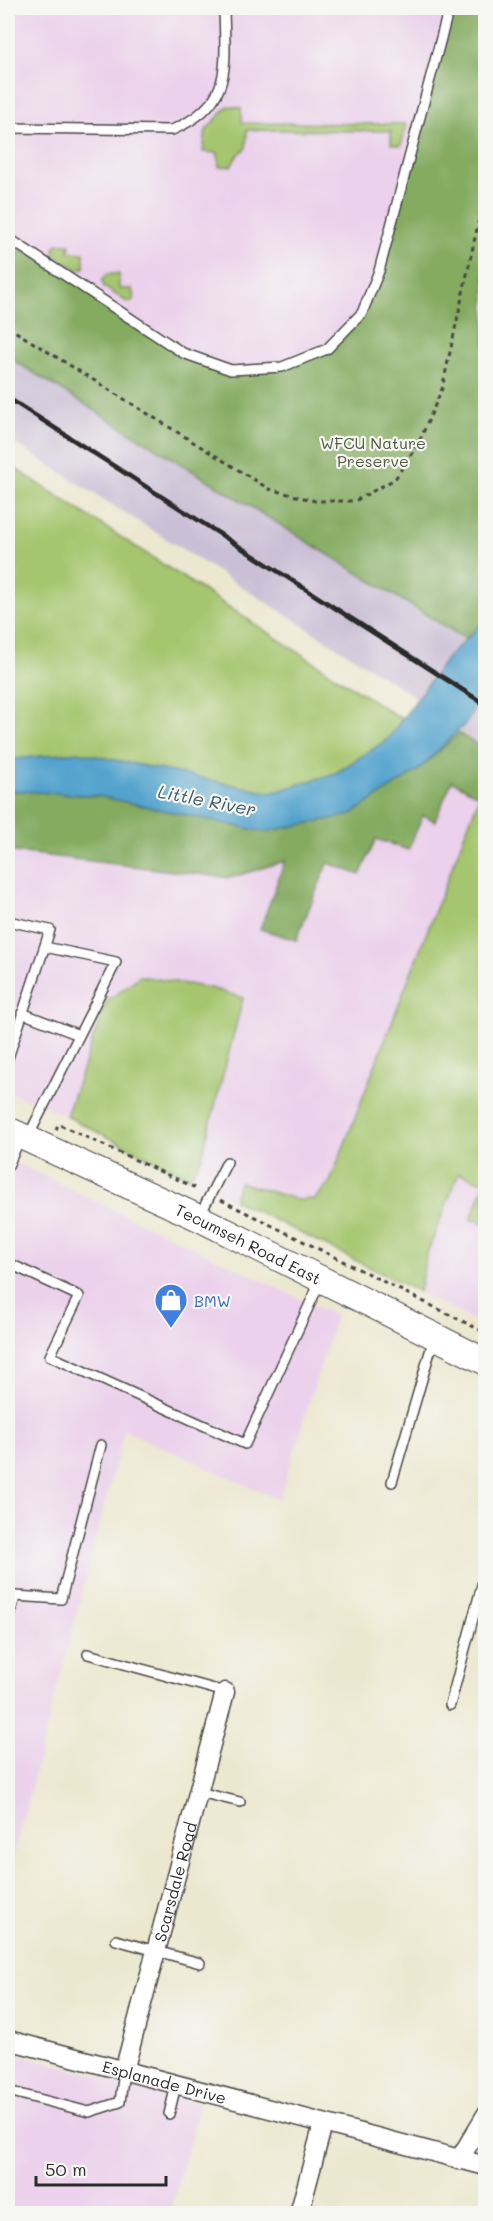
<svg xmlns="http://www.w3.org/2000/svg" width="493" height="2221" viewBox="0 0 493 2221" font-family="Mali,sans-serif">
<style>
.built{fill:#ebd1eb}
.industrial{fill:#cbbfd5}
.green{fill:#a5c66e;stroke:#68784c;stroke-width:1.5}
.forest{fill:#84ab61;stroke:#586b46;stroke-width:1.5}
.water{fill:#53a3cd;stroke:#3f677c;stroke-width:1.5}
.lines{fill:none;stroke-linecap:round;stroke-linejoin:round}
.lane-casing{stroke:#484744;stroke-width:12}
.street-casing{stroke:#484744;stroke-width:21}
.secondary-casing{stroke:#484744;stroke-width:28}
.path{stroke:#484744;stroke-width:3;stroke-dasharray:4.5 4.5;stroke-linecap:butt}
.lane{stroke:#fff;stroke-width:9}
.street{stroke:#fff;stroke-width:18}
.secondary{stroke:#fff;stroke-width:26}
.rail{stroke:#2b2b2b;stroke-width:4.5}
.labels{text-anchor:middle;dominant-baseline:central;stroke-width:4.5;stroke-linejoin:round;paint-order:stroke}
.park-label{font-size:16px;fill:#505a3f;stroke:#f6f6f2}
.street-label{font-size:16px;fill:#2b2b2b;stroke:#f6f6f2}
.shop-label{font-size:16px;fill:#366cbe;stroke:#f6f6f2;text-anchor:start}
.water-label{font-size:18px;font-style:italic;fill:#3b5b6c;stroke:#f6f6f2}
</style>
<rect width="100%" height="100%" fill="#f6f6f2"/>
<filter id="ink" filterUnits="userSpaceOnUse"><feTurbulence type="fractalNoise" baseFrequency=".0167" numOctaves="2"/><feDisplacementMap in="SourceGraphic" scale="12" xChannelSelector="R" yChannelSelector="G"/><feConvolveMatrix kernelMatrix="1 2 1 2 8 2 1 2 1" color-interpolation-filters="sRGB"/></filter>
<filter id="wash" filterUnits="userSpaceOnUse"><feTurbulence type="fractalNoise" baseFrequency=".008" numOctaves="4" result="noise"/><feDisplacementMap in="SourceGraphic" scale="24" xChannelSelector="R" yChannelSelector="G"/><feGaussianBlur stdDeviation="1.35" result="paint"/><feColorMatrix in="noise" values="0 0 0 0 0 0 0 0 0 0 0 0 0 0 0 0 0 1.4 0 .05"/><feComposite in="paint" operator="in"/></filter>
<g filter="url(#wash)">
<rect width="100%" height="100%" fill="#ece8d0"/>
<path class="built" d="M8 8H485L486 620 465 639 8 357Z
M459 733 485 750V1326L66 1116 8 1092V790L264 832 417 771Z
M8 1159 336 1316 279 1500 124 1430 8 1877Z
M8 2052 200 2103 170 2213H8Z"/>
<path class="industrial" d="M8 355 485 653V750L419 699 8 439Z"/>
<path class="green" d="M228 106 241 108 242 123 407 124 401 146 391 144V131L247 130 246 148 237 156 231 166 219 167 218 153 203 152 206 130Z
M57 244H70L69 252 84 253V268L79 270 55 256 54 249Z
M107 274H119V289H132L134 298 131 302H127L104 287 102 280Z
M8 464 403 720 387 740 336 773 271 793 78 752 8 760Z
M483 787 485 788V1224L471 1219 485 1183 459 1173 426 1256 419 1292 234 1200 239 1182 298 1200 315 1199 330 1182Z
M140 976 210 988 243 998 201 1159 189 1178 66 1116 106 1002Z"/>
<path class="forest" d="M449 8H485V620L465 639 8 357V238L183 353 231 370 282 367 327 349 362 313 379 271Z
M459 733 485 750V788L482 787 479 796 452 781 435 821 423 815 408 850 376 839 360 875 328 863 296 940 260 929 285 861 230 878 8 851V790L98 796 264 832 417 771Z"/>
<path class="water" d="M485 620V688L467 722 417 771 350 815 264 832 98 796 8 790V760L78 752 271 793 336 773 387 740 447 658Z"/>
</g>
<g filter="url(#ink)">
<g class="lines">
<g class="lane-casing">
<path id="lane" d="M8 128 172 130C234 104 225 66 224 8
M8 238 183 353 231 370 282 367 327 349 362 313 379 271 449 8
M8 921 50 930 8 1058
M22 1013 79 1035
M28 1137 116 962 45 947
M8 1166 20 1138
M200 1215 227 1162
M8 1263 79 1296 50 1356 245 1444 320 1282
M392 1482 434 1338
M8 1623 15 1596 61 1599 101 1445
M88 1654 225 1692
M450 1705 486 1570
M199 1792 240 1802
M116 1940 200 1963
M8 2091 89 2112 120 2102 124 2071
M169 2114 176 2085"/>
</g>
<g class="street-casing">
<g id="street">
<path id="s1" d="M8 2040 486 2166"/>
<path id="s2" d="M124 2071 225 1692"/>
<path d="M459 2160 486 2115"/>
<path d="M299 2214 323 2124"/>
</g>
</g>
<g class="secondary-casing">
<g id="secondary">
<path id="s3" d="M8 1130 199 1218 486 1362"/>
</g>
</g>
<path class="path" d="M8 327 269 489 315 501H355L395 479 419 442 442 389 486 187
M56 1130 58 1124 198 1189
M221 1200 486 1333"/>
<use href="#lane" class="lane"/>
<use href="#street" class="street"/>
<use href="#secondary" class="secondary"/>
<path class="rail" d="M8 398 486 705"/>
</g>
</g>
<defs>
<g id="shop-pin" transform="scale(1.725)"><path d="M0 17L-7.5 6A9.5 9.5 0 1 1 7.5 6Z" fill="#3f7fe0" stroke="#f6f6f2"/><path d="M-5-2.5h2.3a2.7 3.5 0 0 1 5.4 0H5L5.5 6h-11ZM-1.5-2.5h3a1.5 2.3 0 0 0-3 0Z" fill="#fff"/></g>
</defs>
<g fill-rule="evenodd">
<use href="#shop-pin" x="171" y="1300"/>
</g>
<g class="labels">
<g class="park-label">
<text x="373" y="442">WFCU Nature<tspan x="373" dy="18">Preserve</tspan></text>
</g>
<g class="street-label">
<text stroke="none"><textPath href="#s3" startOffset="266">Tecumseh Road East</textPath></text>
<text stroke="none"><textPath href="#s2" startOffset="196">Scarsdale Road</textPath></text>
<text stroke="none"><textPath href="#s1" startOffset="162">Esplanade Drive</textPath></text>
</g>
<g class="shop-label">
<text x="194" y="1300">BMW</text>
</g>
<g class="water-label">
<text transform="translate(207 800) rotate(11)">Little River</text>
</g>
</g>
<rect width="493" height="2221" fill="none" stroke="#f6f6f2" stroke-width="30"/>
<path d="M36 2176v9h130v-9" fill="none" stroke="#2b2b2b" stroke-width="3"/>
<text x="45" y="2176" font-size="18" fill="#2b2b2b" stroke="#f6f6f2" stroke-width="4.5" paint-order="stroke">50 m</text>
</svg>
